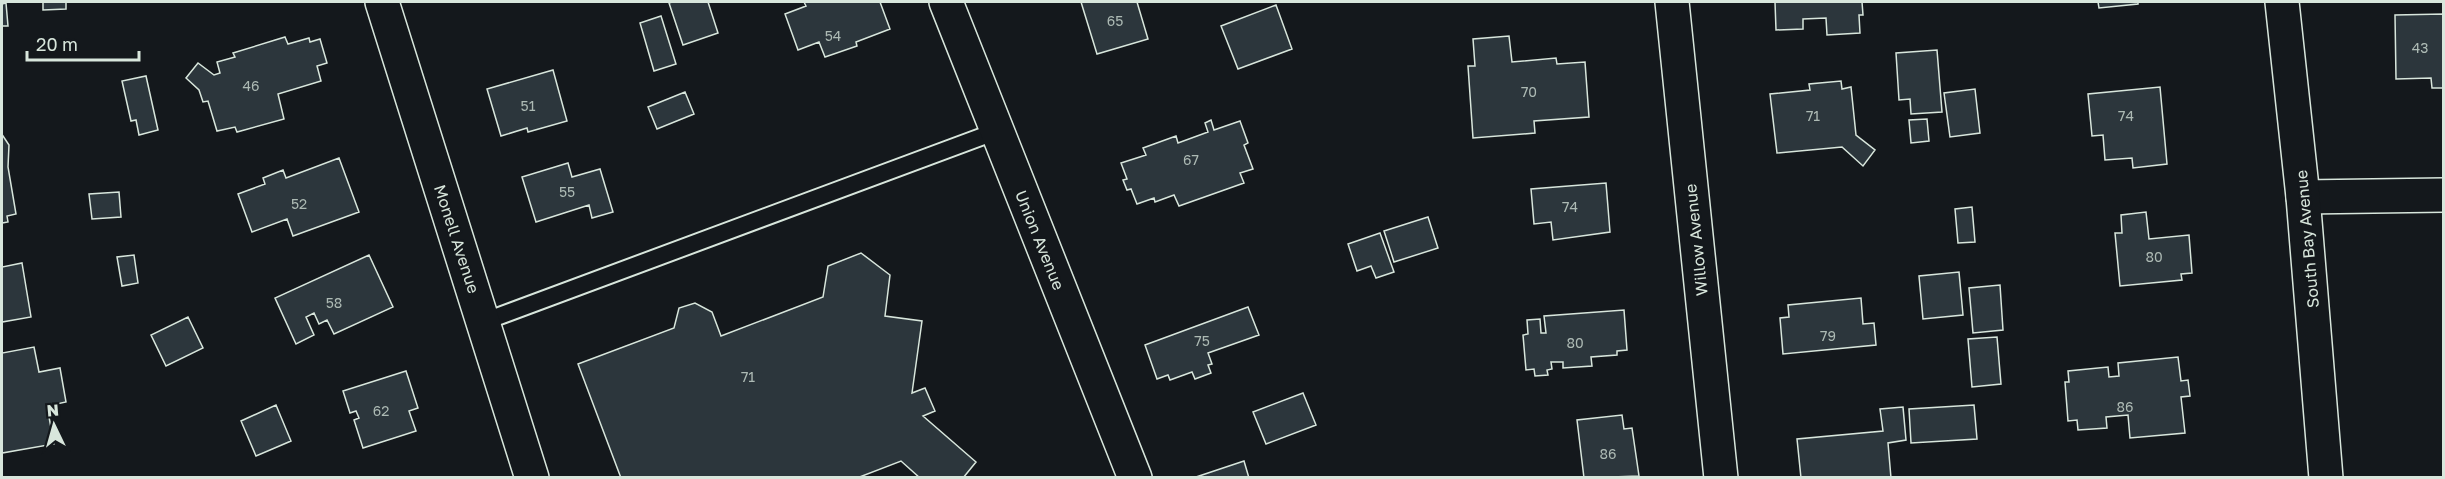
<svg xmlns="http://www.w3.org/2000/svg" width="2445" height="479" viewBox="0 0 2445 479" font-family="'Golos Text',sans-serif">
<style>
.building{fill:#2c363c;stroke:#d8e6dc;stroke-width:1.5}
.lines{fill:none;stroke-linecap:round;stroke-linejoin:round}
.service-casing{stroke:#d8e6dc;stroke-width:20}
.minor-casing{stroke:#d8e6dc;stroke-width:36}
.tertiary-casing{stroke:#d8e6dc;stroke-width:36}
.service{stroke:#14181c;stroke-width:16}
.minor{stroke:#14181c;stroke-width:33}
.tertiary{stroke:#14181c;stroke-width:33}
.labels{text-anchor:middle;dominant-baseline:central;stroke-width:4.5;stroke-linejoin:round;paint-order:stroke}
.number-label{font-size:14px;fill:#adbab4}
.street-label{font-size:16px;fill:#d8e6dc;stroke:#14181c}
</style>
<rect width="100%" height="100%" fill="#14181c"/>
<path class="building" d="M43 2H66V9L43 10Z
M672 2H708L718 33 683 45 669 3Z
M804 2H880L890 29 856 42 857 46 825 57 819 42 798 50 785 14 806 6Z
M1081 2H1137L1148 39 1097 54Z
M1775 2H1862L1863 15H1859L1860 33 1827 35 1826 18 1803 19V29L1776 30Z
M2098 2H2138V4L2099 8Z
M6 3 8 26H2V4Z
M1276 5 1292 49 1238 69 1221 26Z
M2444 14V88H2432L2431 78 2396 79 2395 15Z
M661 16 676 64 654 71 640 23Z
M1509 36 1512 62 1556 58 1557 64 1585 62 1589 117 1534 121 1535 133 1473 138 1468 66H1475L1473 39Z
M285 37 288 44 309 38 310 42 320 39 327 63 317 66 321 81 278 94 284 119 237 132 235 127 217 131 208 101 203 102 199 90 186 78 198 63 214 75 220 73 217 62 235 57 233 53Z
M1937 50 1942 112 1911 114 1910 99 1899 100 1896 53Z
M553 70 567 121 528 132 527 128 501 136 487 89Z
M146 76 158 130 139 135 136 120 131 121 122 81Z
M1841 81 1842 89 1851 87 1856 135 1875 150 1863 166 1842 147 1777 153 1770 94 1810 90 1809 84Z
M2160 87 2167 164 2133 168 2132 158 2105 160 2103 135 2092 136 2088 94Z
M1975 89 1980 133 1950 137 1944 93Z
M685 92 694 114 657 129 648 107Z
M1927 119 1929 141 1911 143 1909 120Z
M1211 120 1214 130 1240 121 1248 143 1244 145 1253 169 1240 173 1244 183 1179 206 1174 195 1155 202 1154 198 1137 204 1131 189 1127 190 1123 180 1127 179 1121 163 1146 155 1143 148 1176 136 1178 143 1208 132 1205 123Z
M3 136 9 145 8 167 16 214 7 216 8 222 2 223V137Z
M339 158 359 212 293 236 287 219 252 232 238 194 265 184 263 178 283 170 286 178Z
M568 163 572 177 600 169 613 212 592 218 589 205 536 222 522 177Z
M1606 183 1610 232 1553 240 1551 222 1534 224 1531 189Z
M119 192 121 217 92 219 89 194Z
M1972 207 1975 242 1958 243 1955 209Z
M2146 212 2149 239 2189 235 2192 273 2181 274 2182 280 2120 286 2115 233H2122L2121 215Z
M1428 217 1438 248 1394 262 1384 231Z
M1380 233 1394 272 1376 278 1371 266 1357 271 1348 244Z
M861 253 890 275 885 316 922 321 912 393 925 388 935 411 923 416 976 462 963 478H920L901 461 857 478H621L578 364 674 328 679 308 695 303 712 312 721 336 823 297 828 266Z
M134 255 138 283 122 286 117 257Z
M369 255 393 307 334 334 327 320 319 324 314 313 306 317 314 335 296 344 275 298Z
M22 263 31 317 2 322V267Z
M1959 272 1963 315 1923 319 1919 276Z
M2000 285 2003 330 1973 333 1969 288Z
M1861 298 1863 324 1874 323 1876 345 1783 354 1780 318 1789 317 1788 305Z
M1248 307 1259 335 1208 353 1212 364 1208 365 1211 373 1195 379 1192 372 1170 380 1168 375 1157 379 1145 345Z
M1624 310 1627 350 1617 351V355L1591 357 1592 366 1563 368V362H1551L1552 369 1547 370 1548 375 1535 376 1534 369 1526 370 1523 335 1528 334 1527 320 1540 319 1541 333H1546L1544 316Z
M188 317 203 348 166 366 151 335Z
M1997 337 2001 384 1972 387 1968 339Z
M34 347 39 372 60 368 66 402 47 406 54 444 2 453V353Z
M2178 357 2181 381 2188 380 2190 396 2181 397 2185 433 2130 438 2128 415 2106 417 2107 428 2078 430 2077 420 2068 421 2065 382H2069L2068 371 2108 367 2109 377 2119 376 2118 363Z
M406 371 418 408 409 411 416 431 363 448 354 420 359 418 356 411 350 413 343 391Z
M1303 393 1316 425 1266 444 1253 412Z
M276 405 291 441 256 456 241 421Z
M1974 405 1977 439 1911 443 1909 409Z
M1903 407 1906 440 1888 443 1891 478H1801L1797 439 1883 431 1880 409Z
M1622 415 1624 429 1632 428 1639 476 1584 478 1577 420Z
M1244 461 1249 478 1196 477Z"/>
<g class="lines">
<g class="service-casing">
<path id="service" d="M483 322 997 131"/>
</g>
<g class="minor-casing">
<path id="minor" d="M382 2 532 478
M946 2 1135 478
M1672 2 1721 478
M2303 197 2444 195"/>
</g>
<g class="tertiary-casing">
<path id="tertiary" d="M2282 2 2303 197 2326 478"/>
</g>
<use href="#service" class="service"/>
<use href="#minor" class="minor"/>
<use href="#tertiary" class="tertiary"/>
</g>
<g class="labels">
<g class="number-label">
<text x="1115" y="20">65</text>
<text x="833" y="35">54</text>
<text x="2420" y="47">43</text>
<text x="251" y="85">46</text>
<text x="1529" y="91">70</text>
<text x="528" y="105">51</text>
<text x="1813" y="115">71</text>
<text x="2126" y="115">74</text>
<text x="1191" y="159">67</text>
<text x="567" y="191">55</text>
<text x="299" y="203">52</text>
<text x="1570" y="206">74</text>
<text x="2154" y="256">80</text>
<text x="334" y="302">58</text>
<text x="1828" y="335">79</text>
<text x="1202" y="340">75</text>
<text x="1575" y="342">80</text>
<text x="748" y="376">71</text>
<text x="2125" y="406">86</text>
<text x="381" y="410">62</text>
<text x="1608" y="453">86</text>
</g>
<g class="street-label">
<text transform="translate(457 239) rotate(72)">Monell Avenue</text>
<text transform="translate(2307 239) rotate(-95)">South Bay Avenue</text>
<text transform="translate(1040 240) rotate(68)">Union Avenue</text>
<text transform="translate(1696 240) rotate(-96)">Willow Avenue</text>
</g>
</g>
<rect width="2445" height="479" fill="none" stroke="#d8e6dc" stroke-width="6"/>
<g transform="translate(54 425) rotate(355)" stroke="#14181c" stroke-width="4.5" paint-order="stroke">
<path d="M0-4.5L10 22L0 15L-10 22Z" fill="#d8e6dc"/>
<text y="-9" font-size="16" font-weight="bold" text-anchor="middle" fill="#d8e6dc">N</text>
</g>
<path d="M27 51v9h112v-9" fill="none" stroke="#d8e6dc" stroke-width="3"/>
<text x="36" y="51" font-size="18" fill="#d8e6dc" stroke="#14181c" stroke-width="4.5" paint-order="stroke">20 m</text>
</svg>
